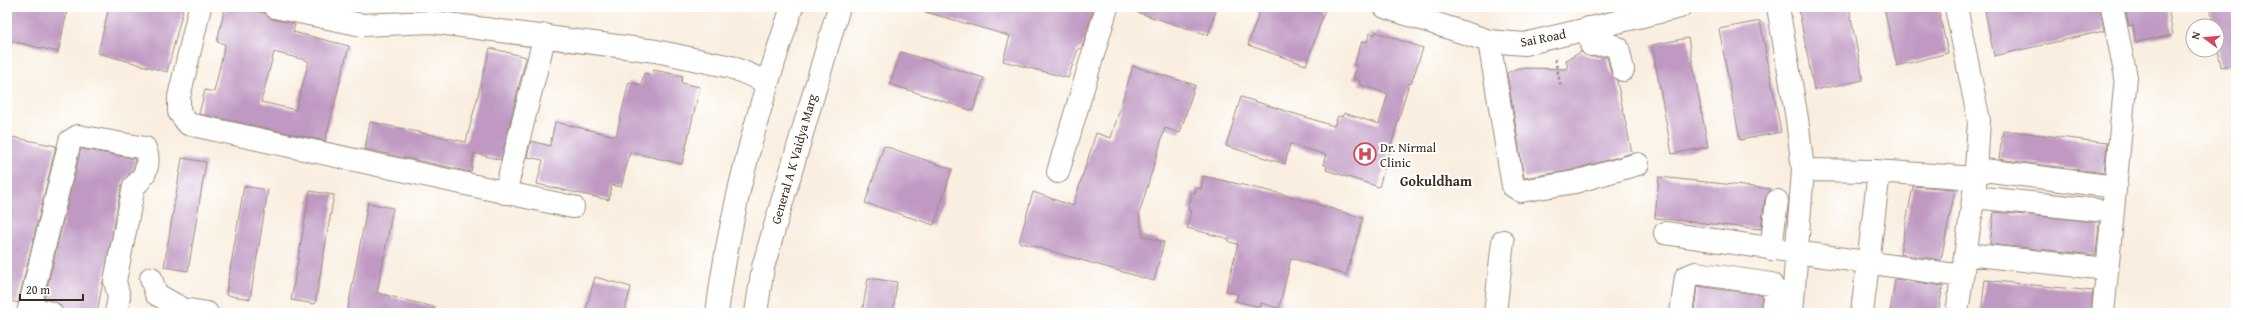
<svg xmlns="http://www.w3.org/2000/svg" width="2243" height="320" viewBox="0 0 2243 320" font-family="'Gentium Book Plus',serif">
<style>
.building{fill:#bf99c2;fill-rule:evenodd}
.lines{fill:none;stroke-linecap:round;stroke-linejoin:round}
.minor-casing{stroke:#9a8c7e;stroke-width:24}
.major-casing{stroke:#9a8c7e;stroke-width:24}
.path{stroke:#9a8c7e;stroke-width:2.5;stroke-dasharray:3 3;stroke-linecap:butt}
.minor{stroke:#fff;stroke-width:22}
.major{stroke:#fff;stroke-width:22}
.labels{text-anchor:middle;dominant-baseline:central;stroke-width:4;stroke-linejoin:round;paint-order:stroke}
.street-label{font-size:13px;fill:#3b2a1e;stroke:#fff}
.poi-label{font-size:13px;fill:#3b2a1e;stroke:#fff;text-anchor:start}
.neighbourhood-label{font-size:14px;font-weight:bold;fill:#3b2a1e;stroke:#fff}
</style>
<rect width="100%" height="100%" fill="#fff"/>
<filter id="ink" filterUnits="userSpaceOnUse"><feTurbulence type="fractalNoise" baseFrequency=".025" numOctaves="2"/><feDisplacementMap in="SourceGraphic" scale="8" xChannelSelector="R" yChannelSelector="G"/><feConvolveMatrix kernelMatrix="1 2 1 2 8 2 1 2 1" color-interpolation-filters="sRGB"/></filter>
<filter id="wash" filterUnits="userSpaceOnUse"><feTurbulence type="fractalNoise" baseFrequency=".012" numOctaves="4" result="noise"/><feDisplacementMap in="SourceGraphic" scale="16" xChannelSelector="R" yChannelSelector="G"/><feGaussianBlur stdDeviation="0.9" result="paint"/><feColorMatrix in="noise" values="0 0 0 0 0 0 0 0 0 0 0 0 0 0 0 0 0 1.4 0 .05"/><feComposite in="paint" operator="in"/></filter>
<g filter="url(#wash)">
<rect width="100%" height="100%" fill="#f9eedf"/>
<g id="blocks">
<path class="building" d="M7 7H68L58 52 7 40Z
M109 7H170L183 10 167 72 98 53Z
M225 7H239L265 13 272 19 295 24 293 32 349 46 325 141 199 114 205 90 214 92 225 44 217 42ZM274 52 309 61 296 110 261 102Z
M926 7H1094L1082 48 1078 49 1068 78 1003 61 1010 36 926 12Z
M1133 7H1217L1208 35 1133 11Z
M1261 7H1326L1306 65 1248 45Z
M1818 7H1849L1863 80 1814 90 1799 11Z
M1884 7H1938L1948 53 1897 66Z
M2002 7H2100L2104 31 1994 56 1985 11Z
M2125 7H2168L2173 35 2136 42 2133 25 2129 26Z
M2210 7H2236V64L2221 67 2217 45V26H2214Z
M1760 21 1781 132 1740 140 1719 29Z
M1376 32 1423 48 1411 84 1409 83 1379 187 1326 170 1327 166 1323 164 1326 155 1290 144 1285 164 1226 146 1241 97 1334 126 1338 116 1342 117 1344 113 1379 124 1388 94 1359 84 1360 81 1353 78 1357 66 1354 65 1362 41 1367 42 1370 33 1375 35Z
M1688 38 1708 147 1672 154 1652 45Z
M490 48 526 57 501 160 474 153 471 172 365 149 370 122 466 142Z
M901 52 984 78 973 111 890 84Z
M1581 52 1591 57H1607L1611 73 1617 81 1632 153 1572 170 1524 178 1507 73 1518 68 1568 69 1566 60Z
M1133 66 1195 85 1180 133 1165 128 1139 214 1143 236 1164 242 1154 281 1019 242 1033 192 1073 206 1096 133 1111 138Z
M654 70 683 76 681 83 700 87 682 164 630 152 621 187 612 185 609 200 537 184 543 160 527 157 531 141 550 146 555 122 616 136 629 82 641 85 644 73 652 75Z
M2003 130 2107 143 2104 173 1999 159Z
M7 136 56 146 18 303 7 300Z
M884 146 952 169 934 225 865 203Z
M81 149 135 159 133 168 122 184 97 313 63 312 59 304 44 299Z
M182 158 206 162 188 271 164 267Z
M1203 176 1278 193 1363 218 1346 275 1291 258 1279 308 1261 303V307L1236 301 1238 294 1226 291 1238 244 1229 242V239L1187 228 1191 211 1188 210 1192 192 1195 193 1196 188 1201 189Z
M1659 177 1771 189 1765 199 1761 229 1655 218Z
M244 186 268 190 250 299 226 295Z
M1913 186 1955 189 1941 260 1900 254Z
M310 191 334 195 315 304 291 300Z
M368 203 393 208 377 293 434 307 433 313H347Z
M1994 212 2099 222 2096 255 1990 244Z
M595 277 631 287 624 313H585Z
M868 278 897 282 893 313H862Z
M1895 279 1943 286 1938 313H1890Z
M1985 280 2093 291 2091 313H1981Z
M1697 286 1762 295 1760 313H1694Z"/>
</g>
</g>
<g filter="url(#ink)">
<use href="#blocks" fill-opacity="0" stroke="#9a8c7e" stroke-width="1"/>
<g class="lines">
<g class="minor-casing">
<path id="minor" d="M200 7 179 97V112L188 124 573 207
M275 7 362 25 431 22 656 51 731 67 767 82
M1385 7 1489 41 1524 44 1680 7
M1778 7 1797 119 1803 170 1792 313
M1956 7 1979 121 1975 186 1957 313
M1589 28 1591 45 1609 44 1618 48 1623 70
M1489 41 1513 186 1521 191 1575 182 1638 164
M1976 169 2115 187
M1803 170 1875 171 1976 178
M1058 172 1107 7
M505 193 545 35
M1974 197 2096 210
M1665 233 1962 276
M1771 249 1777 201
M1966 254 2107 269
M151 278 156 294 183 309 207 313
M43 311 51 313
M28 313 70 141 78 136 145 148C151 162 146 177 134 186L115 281 119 297 116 313
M1495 313 1503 241
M1681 313 1686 277 1696 273 1771 284 1775 290 1772 313
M1862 313 1879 172
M2103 313 2126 77 2112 7"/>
</g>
<g class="major-casing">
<path id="major" d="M717 313C730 208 758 107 792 7
M756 313 763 267 839 7"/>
</g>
<path class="path" d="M1555 59 1561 88"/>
<use href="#minor" class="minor"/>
<use href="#major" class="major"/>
</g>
</g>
<defs>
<g id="hospital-ring" transform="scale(1.15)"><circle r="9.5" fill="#fff" stroke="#d1495b" stroke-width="1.5"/><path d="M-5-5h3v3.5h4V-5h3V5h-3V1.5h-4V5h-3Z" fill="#d1495b"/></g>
</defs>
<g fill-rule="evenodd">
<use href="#hospital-ring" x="1365" y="154"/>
</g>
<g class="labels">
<g class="street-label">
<text transform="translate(1543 38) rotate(-11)">Sai Road</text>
<text transform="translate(794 159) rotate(-74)">General A K Vaidya Marg</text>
</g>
<g class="poi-label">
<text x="1380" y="147">Dr. Nirmal<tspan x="1380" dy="15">Clinic</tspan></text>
</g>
<g class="neighbourhood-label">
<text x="1436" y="181">Gokuldham</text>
</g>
</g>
<rect width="2243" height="320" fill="none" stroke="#fff" stroke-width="24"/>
<g transform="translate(2205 38) rotate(286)"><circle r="19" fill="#ffffff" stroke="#b1aaa5"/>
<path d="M0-3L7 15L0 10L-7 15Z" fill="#d1495b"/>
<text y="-6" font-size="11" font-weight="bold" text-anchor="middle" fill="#3b2a1e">N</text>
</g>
<path d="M20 294v6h63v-6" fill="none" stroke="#3b2a1e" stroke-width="2"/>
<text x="26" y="294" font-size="12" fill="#3b2a1e" stroke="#ffffff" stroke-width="3" paint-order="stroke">20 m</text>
</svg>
